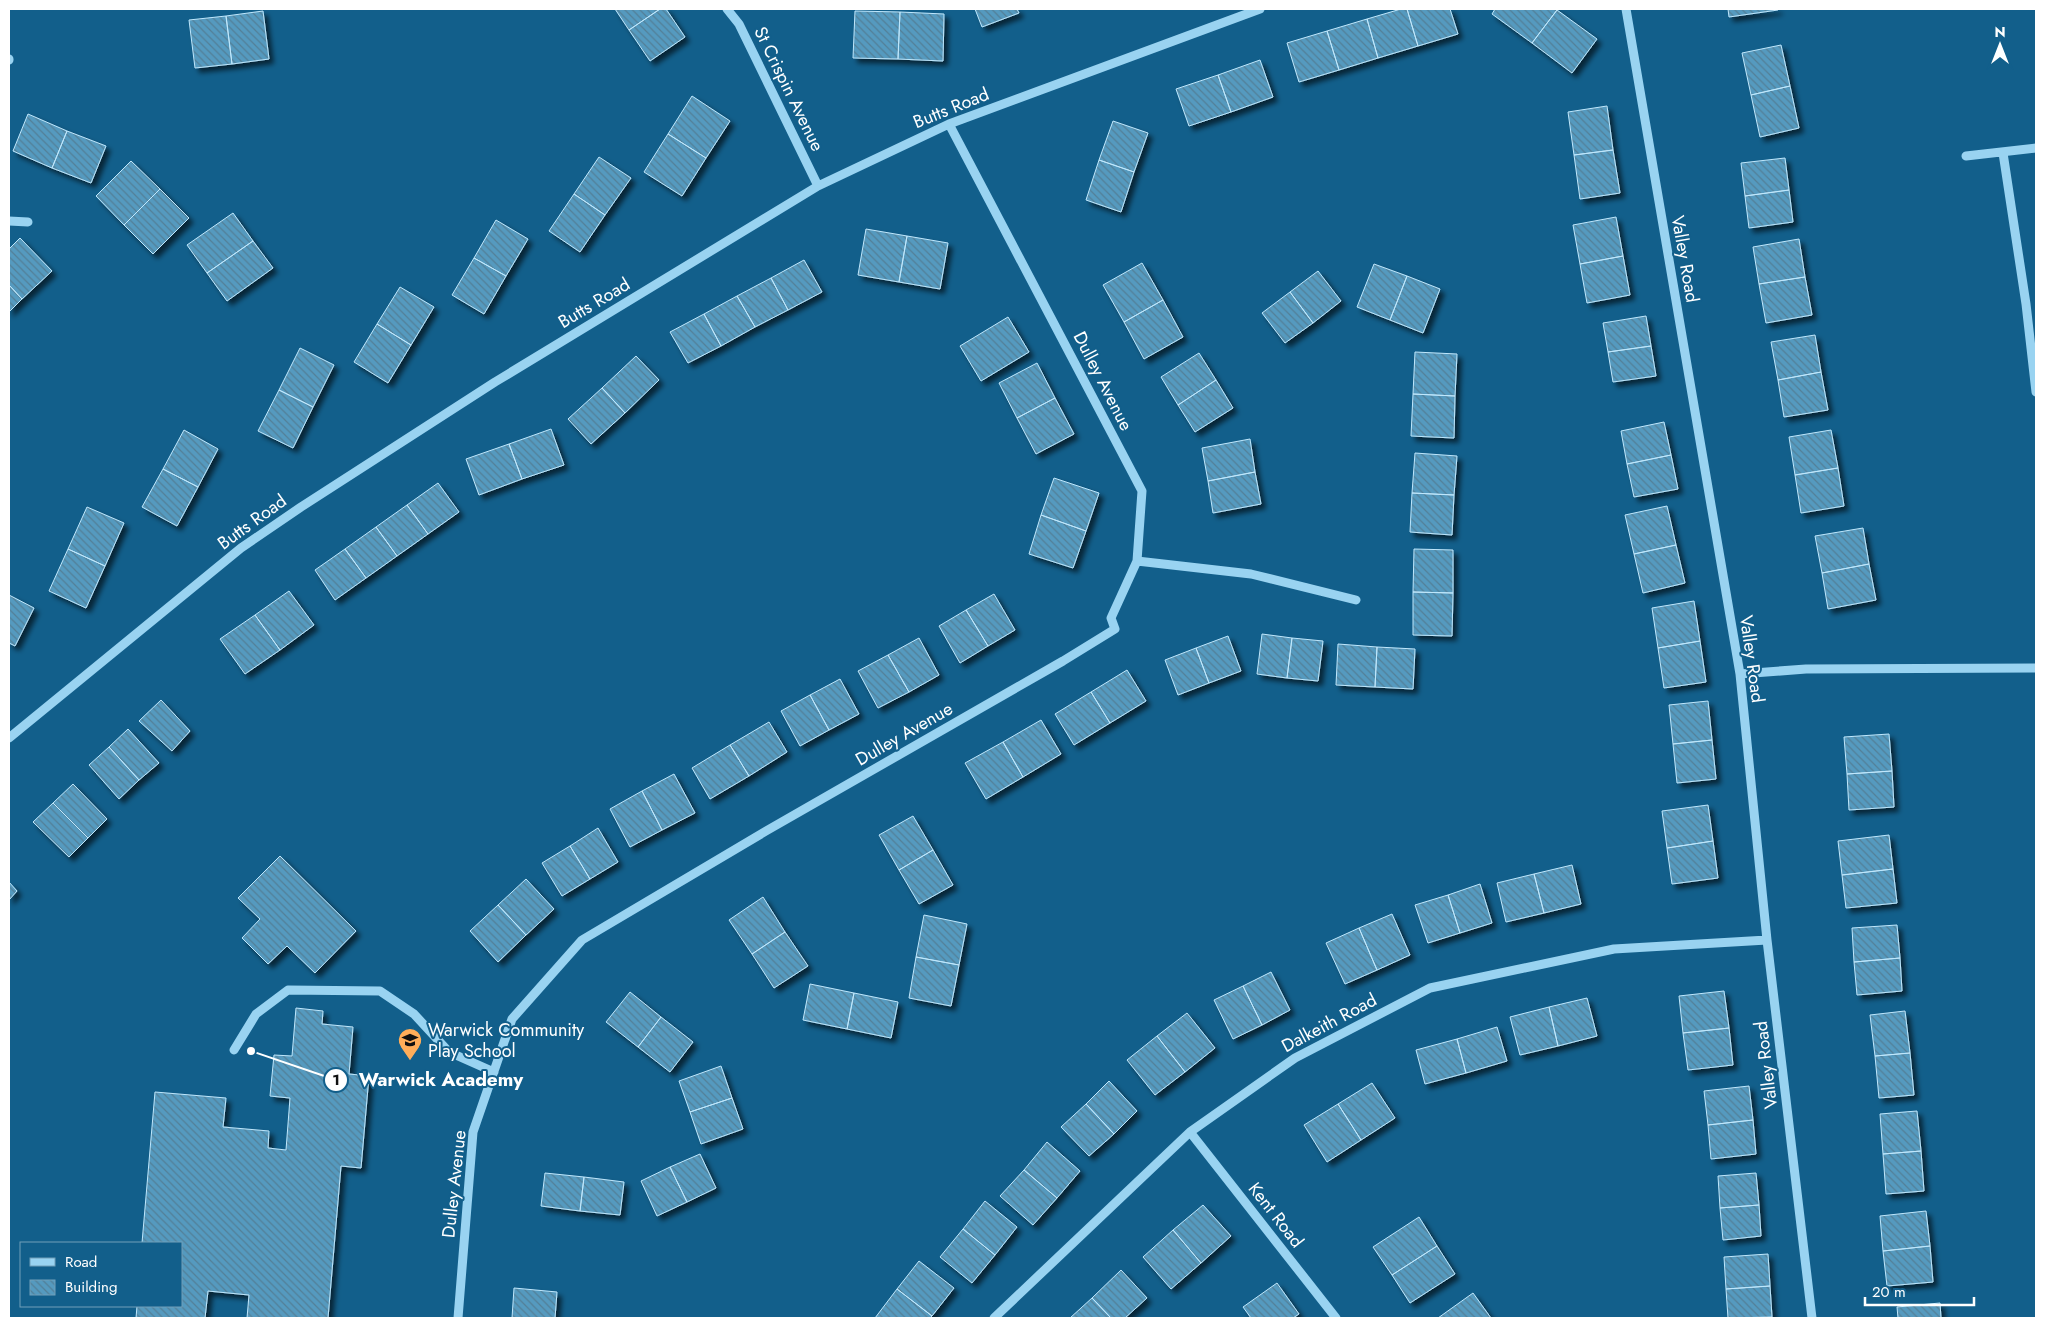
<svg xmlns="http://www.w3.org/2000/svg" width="2045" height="1327" viewBox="0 0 2045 1327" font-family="Jost,sans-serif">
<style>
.building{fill:url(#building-back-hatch);stroke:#bfe7fc;filter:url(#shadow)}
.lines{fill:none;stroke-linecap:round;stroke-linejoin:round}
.minor{stroke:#99d3f1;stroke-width:9}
.labels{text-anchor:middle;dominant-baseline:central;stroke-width:4;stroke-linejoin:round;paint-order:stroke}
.street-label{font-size:18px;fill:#fff;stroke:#125f8b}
.poi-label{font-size:18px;fill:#fff;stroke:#125f8b;text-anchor:start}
.leader{fill:none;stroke:#fff;stroke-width:2}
.callout-dot{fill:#fff;stroke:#125f8b;stroke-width:2}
.mark-label{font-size:15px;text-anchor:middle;font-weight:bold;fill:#111}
.callout-label{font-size:19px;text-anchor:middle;font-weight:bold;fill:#fff;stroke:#125f8b;stroke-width:4;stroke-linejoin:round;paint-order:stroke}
</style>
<defs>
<pattern id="building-back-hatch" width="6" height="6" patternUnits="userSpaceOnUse" patternTransform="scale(1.25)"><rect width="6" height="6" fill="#559abf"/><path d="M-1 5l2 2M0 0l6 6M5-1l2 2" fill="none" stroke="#527f97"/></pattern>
<filter id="shadow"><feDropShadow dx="4.5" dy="4.5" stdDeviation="2.5" flood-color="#0009"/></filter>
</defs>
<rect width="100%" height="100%" fill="#125f8b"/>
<path class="building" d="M615 9H660L629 30Z
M660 9H666L685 37 650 61 629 30Z
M975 9H1017L1019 13 982 27Z
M1401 9H1407L1418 46 1378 58 1367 19Z
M1407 9H1450L1458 34 1418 46Z
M1495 9H1555L1557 10 1532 43 1492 14Z
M1728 9H1778V10L1729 17Z
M1557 10 1597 39 1572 73 1532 43Z
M263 11 269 59 232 64 226 16Z
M855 11 900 12 898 59 853 58Z
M900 12 944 14 943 61 898 59Z
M226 16 232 64 195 68 189 20Z
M1367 19 1378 58 1339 70 1327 31Z
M1327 31 1339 70 1299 82 1287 43Z
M1781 45 1790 86 1751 95 1742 53Z
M1260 60 1273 97 1231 112 1218 75Z
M1218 75 1231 112 1189 126 1176 89Z
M1790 86 1799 128 1760 137 1751 95Z
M692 96 730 121 706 158 668 134Z
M1607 106 1613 150 1574 155 1568 112Z
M28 114 67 131 52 168 13 151Z
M1113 121 1148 133 1134 172 1099 160Z
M67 131 106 146 91 183 52 168Z
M668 134 706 158 682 196 644 172Z
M1613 150 1620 193 1580 199 1574 155Z
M599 157 631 178 605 215 574 194Z
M1785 158 1789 190 1745 196 1741 163Z
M1099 160 1134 172 1121 212 1086 200Z
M131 161 160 189 124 225 96 196Z
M160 189 189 218 153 254 124 225Z
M1789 190 1793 222 1749 228 1745 196Z
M574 194 605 215 580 252 549 231Z
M233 213 253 241 207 273 187 245Z
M1616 217 1623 256 1580 264 1573 225Z
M496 220 528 239 506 276 474 258Z
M866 229 907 236 899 282 858 275Z
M907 236 948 243 940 289 899 282Z
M20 238 52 271 22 299 9 285V249Z
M1799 239 1805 277 1759 284 1753 247Z
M253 241 273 268 227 301 207 273Z
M1623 256 1630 295 1587 303 1580 264Z
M474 258 506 276 484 314 452 295Z
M804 260 822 292 788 310 771 278Z
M1142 263 1163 300 1124 322 1103 285Z
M1374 264 1407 276 1390 320 1357 307Z
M1318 271 1341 301 1313 323 1290 292Z
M1407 276 1440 289 1423 333 1390 320Z
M1805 277 1812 315 1766 323 1759 284Z
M771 278 788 310 755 327 737 296Z
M9 285 22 299 9 312Z
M400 287 434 307 411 345 377 324Z
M1290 292 1313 323 1285 343 1262 313Z
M737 296 755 327 721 346 704 314Z
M1163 300 1183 337 1144 359 1124 322Z
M704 314 721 346 688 363 670 332Z
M1646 316 1651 346 1608 352 1603 323Z
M1008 317 1029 352 981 381 960 346Z
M377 324 411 345 388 383 354 362Z
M1815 335 1821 372 1778 380 1771 342Z
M1651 346 1656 376 1613 382 1608 352Z
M300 348 334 365 313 407 279 390Z
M1415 352 1457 354 1455 396 1413 394Z
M1199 353 1216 380 1178 405 1161 377Z
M636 356 659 380 625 413 602 388Z
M1037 363 1055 398 1017 418 999 383Z
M1821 372 1828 410 1784 417 1778 380Z
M1216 380 1233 408 1195 432 1178 405Z
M602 388 625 413 591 444 568 419Z
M279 390 313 407 293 448 258 431Z
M1413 394 1455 396 1454 438 1411 436Z
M1055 398 1074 434 1036 454 1017 418Z
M1664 422 1671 455 1627 464 1621 431Z
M551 429 564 465 522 479 509 444Z
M184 430 218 449 198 487 163 469Z
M1831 430 1838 468 1795 475 1789 437Z
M1250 439 1255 472 1208 481 1202 448Z
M509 444 522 479 479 495 466 459Z
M1415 453 1457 456 1454 495 1412 493Z
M1671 455 1678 489 1634 497 1627 464Z
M1838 468 1844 506 1801 513 1795 475Z
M163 469 198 487 177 526 142 507Z
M1255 472 1261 504 1213 513 1208 481Z
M1054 478 1099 493 1086 531 1041 515Z
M438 483 459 512 428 534 407 505Z
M1412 493 1454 495 1452 535 1410 532Z
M407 505 428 534 397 556 376 527Z
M1667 506 1676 545 1634 554 1625 515Z
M87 507 124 523 105 566 68 549Z
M1041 515 1086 531 1073 568 1029 554Z
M376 527 397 556 366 578 345 549Z
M1863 528 1869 564 1822 573 1815 536Z
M1676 545 1685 583 1643 593 1634 554Z
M68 549 105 566 86 608 49 591Z
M345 549 366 578 335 600 315 570Z
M1414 549 1453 550V593L1413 592Z
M1869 564 1876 600 1828 609 1822 573Z
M289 591 314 625 280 650 255 615Z
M1413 592 1453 593 1452 636 1413 635Z
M994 594 1015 630 988 646 966 610Z
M9 595 34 608 15 646 9 643Z
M1694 601 1700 641 1658 648 1652 608Z
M966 610 988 646 960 663 939 626Z
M255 615 280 650 245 674 220 639Z
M1262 634 1292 638 1287 678 1257 674Z
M1228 636 1241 671 1209 683 1196 648Z
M919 638 939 675 909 692 888 655Z
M1292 638 1323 641 1318 681 1287 678Z
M1700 641 1706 682 1664 688 1658 648Z
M1338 644 1377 647 1375 687 1336 685Z
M1377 647 1415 649 1413 689 1375 687Z
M1196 648 1209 683 1178 695 1165 660Z
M888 655 909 692 878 708 858 671Z
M1127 670 1146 701 1110 723 1091 692Z
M840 679 859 714 829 730 810 695Z
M1091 692 1110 723 1074 745 1055 714Z
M810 695 829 730 800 746 781 711Z
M161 700 190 731 172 751 139 721Z
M1708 701 1712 740 1673 744 1669 705Z
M1041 720 1061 754 1023 777 1003 742Z
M769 722 787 752 749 776 730 745Z
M128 729 159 763 139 780 109 747Z
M1889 734 1892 771 1847 774 1844 737Z
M1712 740 1716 779 1677 783 1673 744Z
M1003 742 1023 777 986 799 965 763Z
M730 745 749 776 710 799 692 768Z
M109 747 139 780 119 799 89 765Z
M1892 771 1894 807 1849 810 1847 774Z
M674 774 695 813 662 830 642 791Z
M73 784 107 819 88 838 53 803Z
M642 791 662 830 630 847 610 809Z
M53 803 88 838 69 857 33 822Z
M1708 805 1713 841 1667 848 1662 811Z
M913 816 933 850 899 870 879 835Z
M598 828 618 862 590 879 570 846Z
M1889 835 1893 869 1842 875 1838 841Z
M1713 841 1718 878 1672 884 1667 848Z
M570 846 590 879 562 896 542 863Z
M933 850 953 885 919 904 899 870Z
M280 856 356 931 315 973 287 946 268 964 242 938 260 919 238 898Z
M1572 865 1581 904 1544 913 1534 874Z
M1893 869 1897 903 1846 908 1842 875Z
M1534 874 1544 913 1506 922 1497 883Z
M526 879 554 909 526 935 498 905Z
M9 882 17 891 9 900Z
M1480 884 1492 923 1460 933 1448 895Z
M1448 895 1460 933 1428 943 1415 905Z
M763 897 785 932 752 954 729 920Z
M498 905 526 935 498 962 470 931Z
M1392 914 1410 955 1377 970 1359 928Z
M924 915 967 924 959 965 916 957Z
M1897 925 1900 958 1854 962 1852 928Z
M1359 928 1377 970 1345 984 1326 943Z
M785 932 808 966 774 988 752 954Z
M916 957 959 965 951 1006 909 998Z
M1900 958 1902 991 1857 995 1854 962Z
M1271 972 1290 1010 1262 1025 1243 986Z
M810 984 854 993 847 1029 803 1020Z
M1243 986 1262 1025 1233 1039 1214 1000Z
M1724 991 1729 1028 1683 1033 1679 996Z
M630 992 661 1017 638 1047 606 1022Z
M854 993 898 1002 891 1038 847 1029Z
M1587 998 1597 1036 1558 1046 1549 1007Z
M1549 1007 1558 1046 1520 1055 1510 1017Z
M296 1008 323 1011 322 1024 353 1027 349 1074 369 1076 361 1168 341 1166 328 1318H247L249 1295 208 1291 205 1318H136L137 1306H181V1243H142L155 1092 226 1098 223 1127 269 1131 268 1148 286 1150 290 1098 270 1096 274 1055 292 1056Z
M1905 1011 1910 1053 1875 1056 1870 1015Z
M1187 1013 1215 1048 1185 1072 1157 1036Z
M661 1017 693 1042 670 1072 638 1047Z
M1497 1027 1507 1061 1466 1073 1457 1039Z
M1729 1028 1733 1065 1688 1070 1683 1033Z
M1157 1036 1185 1072 1155 1095 1127 1060Z
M1457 1039 1466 1073 1425 1084 1416 1050Z
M1910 1053 1914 1095 1879 1098 1875 1056Z
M721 1066 732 1098 690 1112 679 1081Z
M1109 1081 1137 1111 1114 1134 1086 1104Z
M1372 1083 1395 1118 1361 1140 1338 1104Z
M1749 1086 1753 1120 1708 1125 1704 1091Z
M732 1098 743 1129 701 1144 690 1112Z
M1086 1104 1114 1134 1089 1156 1061 1127Z
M1338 1104 1361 1140 1327 1162 1304 1125Z
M1917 1111 1921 1151 1883 1154 1880 1114Z
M1753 1120 1756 1154 1711 1159 1708 1125Z
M1047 1142 1080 1171 1057 1198 1024 1170Z
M1921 1151 1924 1191 1886 1194 1883 1154Z
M700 1154 716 1188 687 1202 670 1167Z
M670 1167 687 1202 657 1216 641 1181Z
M1024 1170 1057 1198 1033 1225 1000 1196Z
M545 1173 584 1177 580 1211 541 1206Z
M1756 1173 1759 1205 1720 1208 1718 1176Z
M584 1177 624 1182 620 1215 580 1211Z
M985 1201 1017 1227 995 1255 963 1229Z
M1203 1205 1231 1236 1201 1263 1173 1230Z
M1759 1205 1761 1236 1723 1240 1720 1208Z
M1926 1211 1930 1246 1883 1251 1880 1216Z
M1419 1217 1437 1246 1392 1275 1373 1247Z
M963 1229 995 1255 972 1283 940 1257Z
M1173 1230 1201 1263 1171 1289 1143 1257Z
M1437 1246 1455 1274 1410 1303 1392 1275Z
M1930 1246 1933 1282 1887 1286 1883 1251Z
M1768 1254 1770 1286 1726 1289 1724 1257Z
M919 1261 954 1288 932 1316 897 1289Z
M1121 1270 1147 1298 1125 1318H1111L1092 1298Z
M1277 1283 1299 1314 1293 1318H1251L1243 1307Z
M1770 1286 1772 1317 1728 1318 1726 1289Z
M514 1288 557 1292 555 1318H512Z
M897 1289 932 1316 930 1318H875Z
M1473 1293 1491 1318H1438Z
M1092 1298 1111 1318H1070Z
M1940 1303 1941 1318H1898L1897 1307Z"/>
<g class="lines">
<path class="minor" d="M727 9 739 24 818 186
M1626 9 1740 674 1767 940 1812 1318
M9 60V59
M2003 153 2026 304 2036 392
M1966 156 2036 148
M9 221 28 222
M1137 561 1251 574 1356 600
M1740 674 1806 669 2036 668
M9 738 241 548 301 507 495 382 818 186 949 124 1260 9
M234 1050 256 1014 288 990 380 991 414 1014 449 1052 494 1072
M1190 1132 1336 1318
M458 1318 473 1132 512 1019 582 940 766 831 1063 661 1115 629 1111 618 1137 561 1142 491 949 124
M994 1318 1190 1132 1295 1058 1430 988 1614 949 1767 940"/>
</g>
<defs>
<g id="school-pin" transform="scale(1.25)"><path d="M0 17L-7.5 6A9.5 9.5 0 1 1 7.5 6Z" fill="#ffad59" stroke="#125f8b"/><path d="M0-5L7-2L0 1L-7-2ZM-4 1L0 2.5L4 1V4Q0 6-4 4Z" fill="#111"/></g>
</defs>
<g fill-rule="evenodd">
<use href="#school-pin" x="410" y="1040"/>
</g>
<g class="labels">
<g class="street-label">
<text transform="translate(789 89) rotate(64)">St Crispin Avenue</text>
<text transform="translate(951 108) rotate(-22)">Butts Road</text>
<text transform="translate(1685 259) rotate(80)">Valley Road</text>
<text transform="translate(594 303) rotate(-31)">Butts Road</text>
<text transform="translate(1103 381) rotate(63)">Dulley Avenue</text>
<text transform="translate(252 522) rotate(-36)">Butts Road</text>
<text transform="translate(1752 659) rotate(82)">Valley Road</text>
<text transform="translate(904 734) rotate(-30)">Dulley Avenue</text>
<text transform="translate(1329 1023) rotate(-28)">Dalkeith Road</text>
<text transform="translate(1766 1065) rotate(-97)">Valley Road</text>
<text transform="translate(454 1184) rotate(-84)">Dulley Avenue</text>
<text transform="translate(1276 1215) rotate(52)">Kent Road</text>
</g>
<g class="poi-label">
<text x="428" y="1030">Warwick Community<tspan x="428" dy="21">Play School</tspan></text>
</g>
</g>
<path class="leader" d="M251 1051L336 1080"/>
<g class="callout-dot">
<circle cx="251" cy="1051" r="5"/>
<circle cx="336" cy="1080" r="12"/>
</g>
<g class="mark-label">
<text x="336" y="1085">1</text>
</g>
<g class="callout-label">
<text x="441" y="1086">Warwick Academy</text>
</g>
<rect width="2045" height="1327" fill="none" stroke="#ffffff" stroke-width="20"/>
<rect x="20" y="1242" width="162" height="65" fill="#125f8b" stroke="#719fb9"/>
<rect x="30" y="1258" width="25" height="8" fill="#99d3f1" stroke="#719fb9"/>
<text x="65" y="1267" font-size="15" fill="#ffffff">Road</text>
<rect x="30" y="1280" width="25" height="15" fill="url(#building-back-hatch)" stroke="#719fb9"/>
<text x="65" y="1292" font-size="15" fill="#ffffff">Building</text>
<g transform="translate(2000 45)" stroke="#125f8b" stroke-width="4" paint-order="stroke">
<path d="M0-4L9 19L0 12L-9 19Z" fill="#ffffff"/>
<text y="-8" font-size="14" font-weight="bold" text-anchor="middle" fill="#ffffff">N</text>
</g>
<path d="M1865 1297v8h109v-8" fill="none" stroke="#ffffff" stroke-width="2.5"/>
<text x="1872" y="1297" font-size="15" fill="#ffffff" stroke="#125f8b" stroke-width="4" paint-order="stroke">20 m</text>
</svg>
